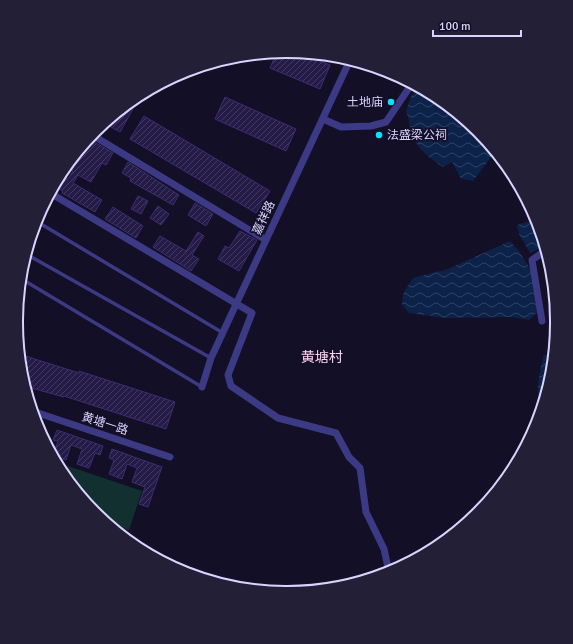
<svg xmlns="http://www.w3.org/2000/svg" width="573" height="644" viewBox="0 0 573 644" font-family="Signika,'Noto Sans SC',sans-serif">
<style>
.park{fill:#12302f}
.water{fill:url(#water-waves)}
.building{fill:url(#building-hatch);stroke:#3b2d73}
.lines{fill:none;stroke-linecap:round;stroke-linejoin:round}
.service{stroke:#3d3a85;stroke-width:3.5}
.minor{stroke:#3d3a85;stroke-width:7}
.poi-dot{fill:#00e5ff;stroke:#130f26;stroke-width:1.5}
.labels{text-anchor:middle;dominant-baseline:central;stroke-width:3.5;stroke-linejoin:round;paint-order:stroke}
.poi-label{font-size:12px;fill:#d9d4ff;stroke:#130f26;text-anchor:end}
.street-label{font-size:12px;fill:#d9d4ff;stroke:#130f26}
.quarter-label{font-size:14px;fill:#ffd6f0;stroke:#130f26}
.rim{fill:none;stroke:#d9d4ff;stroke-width:2}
</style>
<defs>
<pattern id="water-waves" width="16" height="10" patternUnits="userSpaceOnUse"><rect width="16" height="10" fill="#0c2248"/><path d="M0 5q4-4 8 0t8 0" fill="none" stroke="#2f4163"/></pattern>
<pattern id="building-hatch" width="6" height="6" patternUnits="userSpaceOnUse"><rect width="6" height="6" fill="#241b47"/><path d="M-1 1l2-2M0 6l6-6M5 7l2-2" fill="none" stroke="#433b63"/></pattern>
</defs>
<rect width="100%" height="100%" fill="#130f26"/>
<path class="park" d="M56 462 142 491 129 530C122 528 115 526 108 523 93 516 64 477 56 462Z"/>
<path class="water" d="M422 90C451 103 475 128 495 152L473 181 461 179 452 162 443 167C431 159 417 149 412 135 410 127 409 119 406 111L412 94Z
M533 220C540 228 543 236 543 247L530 253 519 234 517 225Z
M510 241 519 251 534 275 540 310 529 320 512 317 445 318 409 313 402 304 403 294 413 278 448 269Z
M544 355H547L553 358 548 386 541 412C535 398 539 369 544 355Z"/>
<path class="building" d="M277 52 301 53 330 65 320 89 270 68Z
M225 97 296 129 286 151 215 119Z
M126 105 133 109 120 132 104 123Z
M144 116 270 191 256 213 130 139Z
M89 139 113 153 106 165 102 163 91 182 78 175 73 183 102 200 95 212 62 193 63 191 54 186 60 175 68 179 73 171 66 167Z
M128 162 179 195 173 205 130 181 131 178 122 173Z
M138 196 148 201 141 214 131 209Z
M195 203 213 214 206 226 188 215Z
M158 206 169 214 161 225 150 218Z
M113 207 143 226 136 238 105 219Z
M240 231 257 240 239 271 218 259 225 246 229 248Z
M198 232 204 236 192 255 199 259 191 271 153 247 160 236 186 251Z
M19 354 79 373V371L175 402 166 429 64 396V397L24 386 21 375Z
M57 430 103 446 100 455 95 453 89 468 77 464 82 449 71 445 66 460 53 456 58 441 53 440Z
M112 449 162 467 148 507 139 504 145 487 132 482 137 468 127 464 122 479 109 474 114 460 109 458Z"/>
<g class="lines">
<path class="service" d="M36 221 223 333
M26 254 211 358
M20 278 202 387"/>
<path class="minor" d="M323 119 341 127 371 126 386 122 409 88 415 85
M92 135 266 240
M50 193 252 313 228 375 231 386 278 418 336 433 349 457 360 468 366 512 384 549 389 572
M542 321 532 260 546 250
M202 387 211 358 350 60
M32 411 170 457"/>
</g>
<g class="poi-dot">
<circle cx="391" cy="102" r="4"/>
<circle cx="379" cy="135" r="4"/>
</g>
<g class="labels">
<g class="poi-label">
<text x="383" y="102">土地庙</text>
<text x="387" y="135" text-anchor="start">法盛梁公祠</text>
</g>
<g class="street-label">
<text transform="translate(264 218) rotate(-65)">嘉祥路</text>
<text transform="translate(105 424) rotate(18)">黄塘一路</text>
</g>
<g class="quarter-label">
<text x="322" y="357">黄塘村</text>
</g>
</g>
<path d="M0 0H573V644H0ZM286 58H287A263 263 0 0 1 550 321V323A263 263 0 0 1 287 586H286A263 263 0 0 1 23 323V321A263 263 0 0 1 286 58Z" fill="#231f37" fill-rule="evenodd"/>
<path class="rim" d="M286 58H287A263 263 0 0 1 550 321V323A263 263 0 0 1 287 586H286A263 263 0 0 1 23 323V321A263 263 0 0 1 286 58Z"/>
<path d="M433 30v6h88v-6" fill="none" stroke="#d9d4ff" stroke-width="2"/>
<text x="439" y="30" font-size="12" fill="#d9d4ff" stroke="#130f26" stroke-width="3" paint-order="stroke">100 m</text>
</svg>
